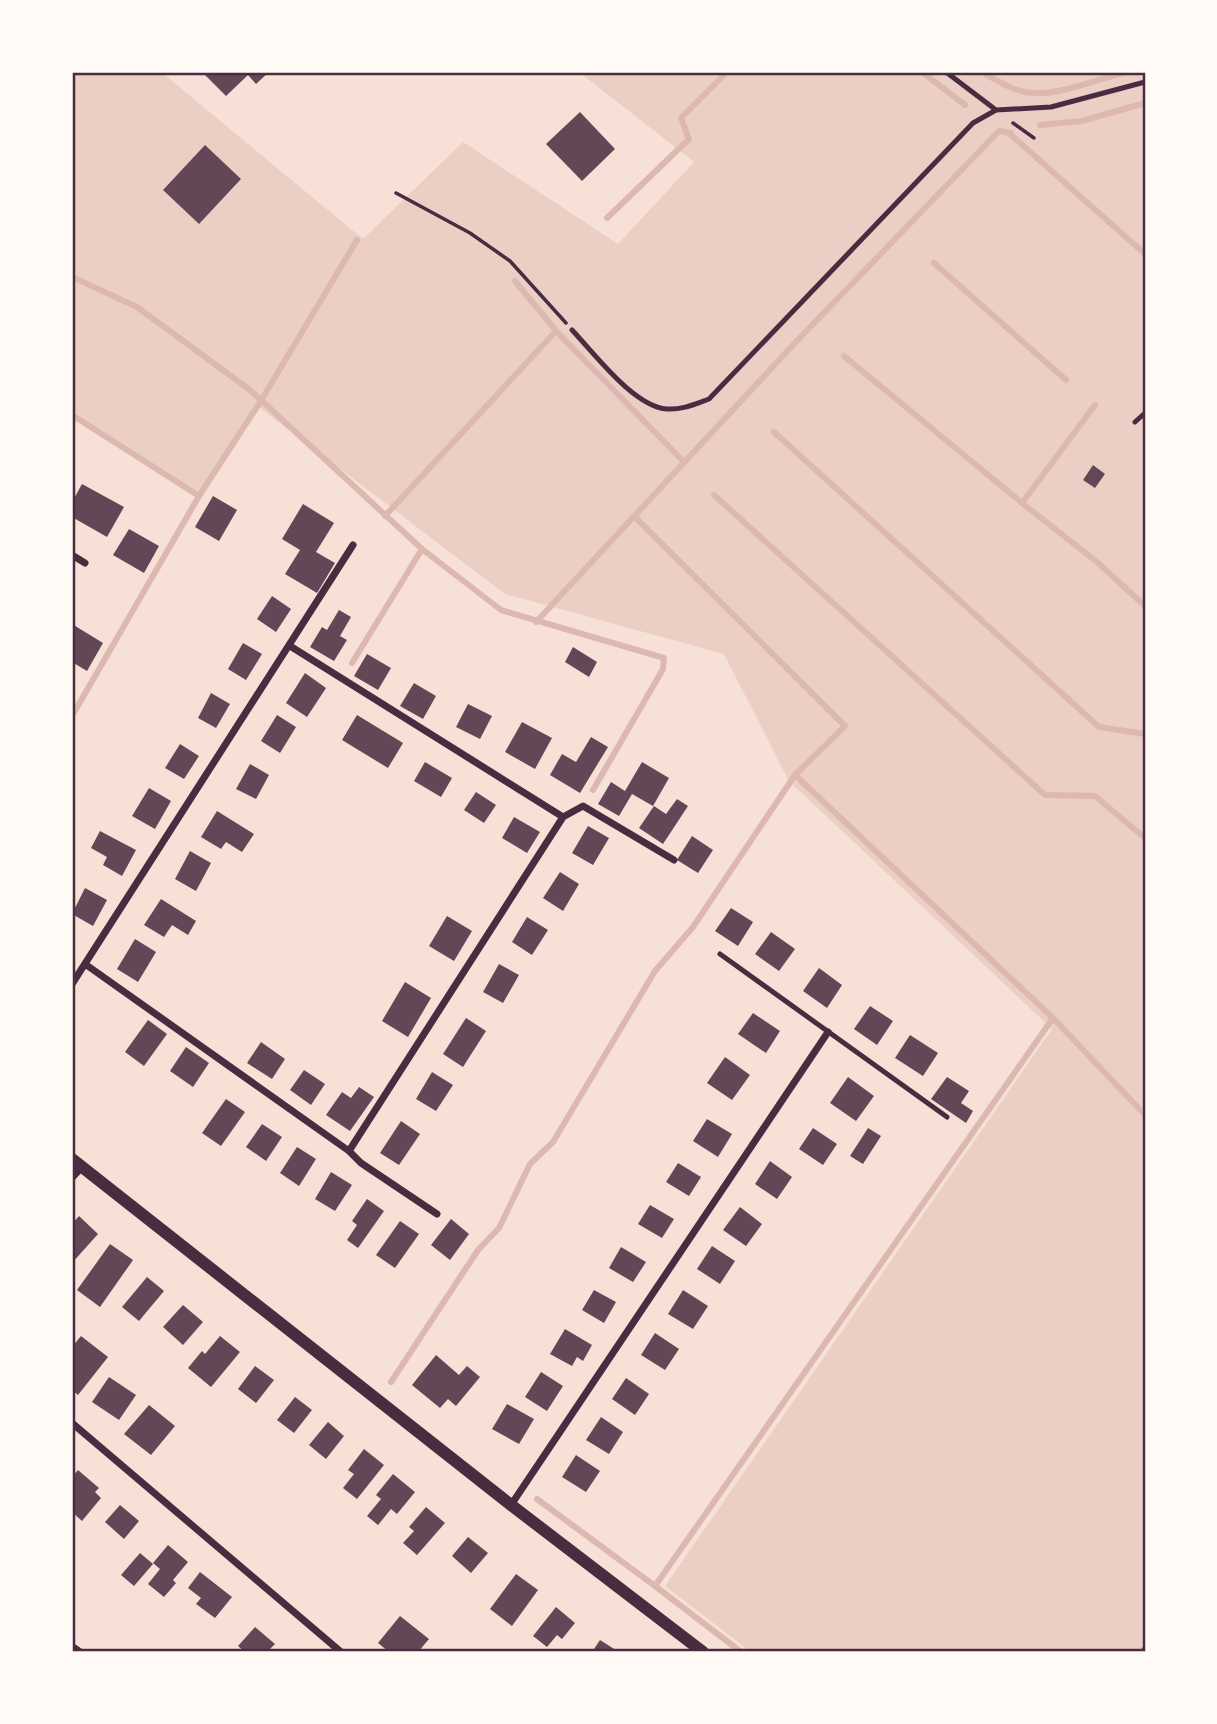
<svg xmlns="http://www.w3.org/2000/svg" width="1217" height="1724" viewBox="0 0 1217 1724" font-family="'Golos Text',sans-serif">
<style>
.green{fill:#ebcfc5}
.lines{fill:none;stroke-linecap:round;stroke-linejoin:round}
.stream{stroke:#dcb8b0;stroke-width:6}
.building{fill:#644757}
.path{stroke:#4a2c40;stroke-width:3.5}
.service{stroke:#4a2c40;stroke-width:5}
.minor{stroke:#4a2c40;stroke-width:7}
.tertiary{stroke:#4a2c40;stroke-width:12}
.neatline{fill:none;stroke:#4a2c40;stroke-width:2.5}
</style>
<rect width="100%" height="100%" fill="#f7e1d7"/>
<path class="green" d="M72 72H161L363 239 463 142 618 244 694 162 579 72H935L943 77 945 72H1145V1652H751L665 1586 1052 1029 789 781 724 654 505 594 260 408 199 496 72 415Z"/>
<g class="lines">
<path class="stream" d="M922 72 965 105
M982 72C998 81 1015 92 1033 93 1057 96 1102 78 1126 72
M1040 125 1082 121 1145 103
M1009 133 1145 254
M607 218 689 139 681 118 727 72
M934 263 1066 380
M72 277 137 307 250 390 422 549 501 610 664 658 663 669 593 790
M515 281 556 331 684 462
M844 356 1022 503
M1095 405 1022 503 1097 562 1145 606
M72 415 199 496
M774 432 1099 727 1145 734
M714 495 1045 795 1095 796 1145 838
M385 516 556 331
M536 622 793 345 999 131 1011 133
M352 663 422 549
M72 716 199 496 262 399 357 240
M795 775 1053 1018 1145 1115
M391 1382 478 1250 499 1228 530 1164 553 1142 655 971 693 927 795 775 845 726 634 516
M537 1499 655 1586
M741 1652 655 1586 1053 1018"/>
</g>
<path class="building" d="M202 72H269L256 84 248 75 226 96Z
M580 112 615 149 582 181 546 144Z
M205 145 241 179 199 224 163 190Z
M1093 465 1105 474 1095 488 1083 480Z
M82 484 124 507 107 537 72 517V502Z
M213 496 237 510 219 541 195 527Z
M303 504 334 523 316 552 335 563 317 593 285 574 300 550 282 539Z
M129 529 159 546 144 573 113 555Z
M272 596 291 609 276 632 257 619Z
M339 610 351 617 340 636 347 640 334 661 310 647 322 627 327 630Z
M72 624 103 643 87 671 72 662Z
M243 643 262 654 246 680 228 669Z
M573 647 597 662 589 677 565 662Z
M367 654 391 668 378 690 354 676Z
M305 673 326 688 307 717 286 703Z
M414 683 436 696 423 719 400 706Z
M211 693 230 704 216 728 198 718Z
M468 704 492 716 480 739 456 727Z
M277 715 296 727 280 753 261 741Z
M357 715 403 743 388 768 342 740Z
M522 722 552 738 535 769 505 752Z
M591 737 608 747 580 793 550 775 562 754 576 762Z
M180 744 199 756 184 779 165 768Z
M425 762 452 778 441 797 414 781Z
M642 762 669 778 653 806 632 794 619 816 598 804 611 782 625 791Z
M250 764 269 775 256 799 236 789Z
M149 788 171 801 155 829 132 816Z
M476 792 496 805 484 823 464 810Z
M677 799 688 806 663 844 639 828 654 806 666 814Z
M217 811 254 834 242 852 226 842 221 849 201 837Z
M514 817 540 832 527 853 502 838Z
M588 826 609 838 593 865 572 853Z
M100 831 136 850 122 876 103 865 107 857 91 848Z
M692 836 713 850 698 873 677 860Z
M190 851 211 863 196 891 175 879Z
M560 872 579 884 563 911 543 898Z
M85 888 107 900 93 926 72 914Z
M161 899 196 921 188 935 172 925 164 937 144 925Z
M731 908 753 922 738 946 715 931Z
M447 916 472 931 454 961 429 946Z
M527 917 548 930 532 955 512 942Z
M771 932 795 949 779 971 755 954Z
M135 939 156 952 138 982 117 969Z
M499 964 519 975 503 1003 483 992Z
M819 968 842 985 827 1008 803 991Z
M405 982 431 998 408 1037 382 1021Z
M870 1006 893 1021 877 1045 854 1029Z
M753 1013 780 1031 766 1053 738 1034Z
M466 1018 486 1031 463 1067 443 1054Z
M148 1020 167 1034 144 1066 125 1052Z
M910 1035 938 1053 923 1076 895 1058Z
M261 1042 285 1059 272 1079 247 1063Z
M186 1047 209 1063 193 1087 170 1071Z
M725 1057 750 1075 732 1100 707 1083Z
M304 1070 325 1084 311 1105 290 1090Z
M432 1072 453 1085 436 1111 416 1099Z
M848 1077 874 1096 856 1121 830 1103Z
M947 1077 969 1091 961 1103 973 1111 966 1123 931 1099Z
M359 1087 374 1097 350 1131 326 1115 342 1092 351 1098Z
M226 1099 245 1112 221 1146 202 1133Z
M707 1119 732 1134 718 1157 693 1141Z
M401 1121 420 1134 399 1165 380 1153Z
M262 1124 282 1137 266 1161 246 1147Z
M813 1128 837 1144 823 1165 799 1149Z
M868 1128 881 1136 863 1164 850 1156Z
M297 1147 316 1159 299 1186 280 1173Z
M770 1161 792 1177 777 1199 755 1184Z
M678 1163 701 1177 689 1196 666 1182Z
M331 1172 352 1185 335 1211 315 1199Z
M367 1199 384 1211 358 1248 347 1240 357 1225 352 1221Z
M650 1205 674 1219 662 1238 638 1224Z
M740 1207 762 1224 746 1246 723 1230Z
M79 1216 98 1234 72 1263V1224Z
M451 1219 469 1234 450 1260 431 1245Z
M400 1221 419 1234 395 1268 376 1255Z
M110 1244 133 1260 100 1307 77 1290Z
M712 1246 735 1261 720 1284 697 1269Z
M621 1247 646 1262 633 1282 609 1268Z
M147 1277 164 1291 139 1321 122 1307Z
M594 1290 616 1302 604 1323 582 1310Z
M683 1290 708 1306 693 1329 668 1314Z
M183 1305 203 1322 183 1345 163 1327Z
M565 1329 592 1345 583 1361 577 1357 572 1366 550 1354Z
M655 1333 679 1349 665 1370 641 1355Z
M81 1336 108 1357 78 1395 72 1390V1347Z
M220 1336 240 1352 211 1387 188 1368 202 1351 205 1354Z
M436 1355 459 1375 467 1366 480 1377 456 1406 448 1399 440 1408 412 1385Z
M255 1366 274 1380 256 1403 238 1389Z
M541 1372 563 1386 547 1411 525 1397Z
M109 1377 136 1395 119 1420 92 1402Z
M626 1378 649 1394 635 1415 612 1399Z
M295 1397 312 1410 294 1433 277 1420Z
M507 1404 534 1419 519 1444 492 1429Z
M149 1405 175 1426 151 1455 124 1434Z
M601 1417 623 1432 609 1454 586 1440Z
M328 1422 344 1436 326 1459 309 1445Z
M364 1449 384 1465 357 1499 343 1488 354 1474 348 1470Z
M576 1455 600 1471 586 1492 562 1477Z
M78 1470 99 1488 95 1492 101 1498 82 1521 72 1512V1477Z
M393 1474 415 1492 397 1514 391 1509 378 1525 367 1516 381 1499 376 1495Z
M120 1505 139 1521 124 1539 105 1522Z
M426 1507 445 1523 417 1555 403 1543 414 1531 409 1527Z
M468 1537 488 1553 471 1573 452 1556Z
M168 1545 188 1562 173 1580 176 1583 164 1597 148 1584 160 1569 153 1563Z
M140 1553 153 1564 134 1586 121 1575Z
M200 1572 232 1597 215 1618 196 1604 201 1598 188 1588Z
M516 1574 538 1590 512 1626 490 1609Z
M556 1607 575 1623 562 1639 557 1635 547 1647 533 1636Z
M400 1616 429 1639 418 1652H389L378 1643Z
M255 1627 275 1644 267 1652H245L238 1646Z
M600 1640 619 1652H592Z"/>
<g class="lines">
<path class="path" d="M1013 123 1034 138
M396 193 470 233 510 261 566 323
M1142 1652 1145 1647"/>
<path class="service" d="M946 72 996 110 1051 107 1145 82
M572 330C594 353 634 407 667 409 682 410 695 404 709 399L973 123 996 110
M1135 422 1145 413
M720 954 947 1117
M72 1645 82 1652"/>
<path class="minor" d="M72 555 85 563
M290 646 563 817 583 806 674 860
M85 964 349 1151 361 1163 437 1214
M72 984 353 545
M349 1151 563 817
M72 1178 82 1167
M72 1423 341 1652
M511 1505 828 1032"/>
<path class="tertiary" d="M72 1159 511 1505 703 1652"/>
</g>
<rect width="1217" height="1724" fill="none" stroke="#fffaf5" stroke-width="147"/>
<rect x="74" y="74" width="1070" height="1576" class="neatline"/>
</svg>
